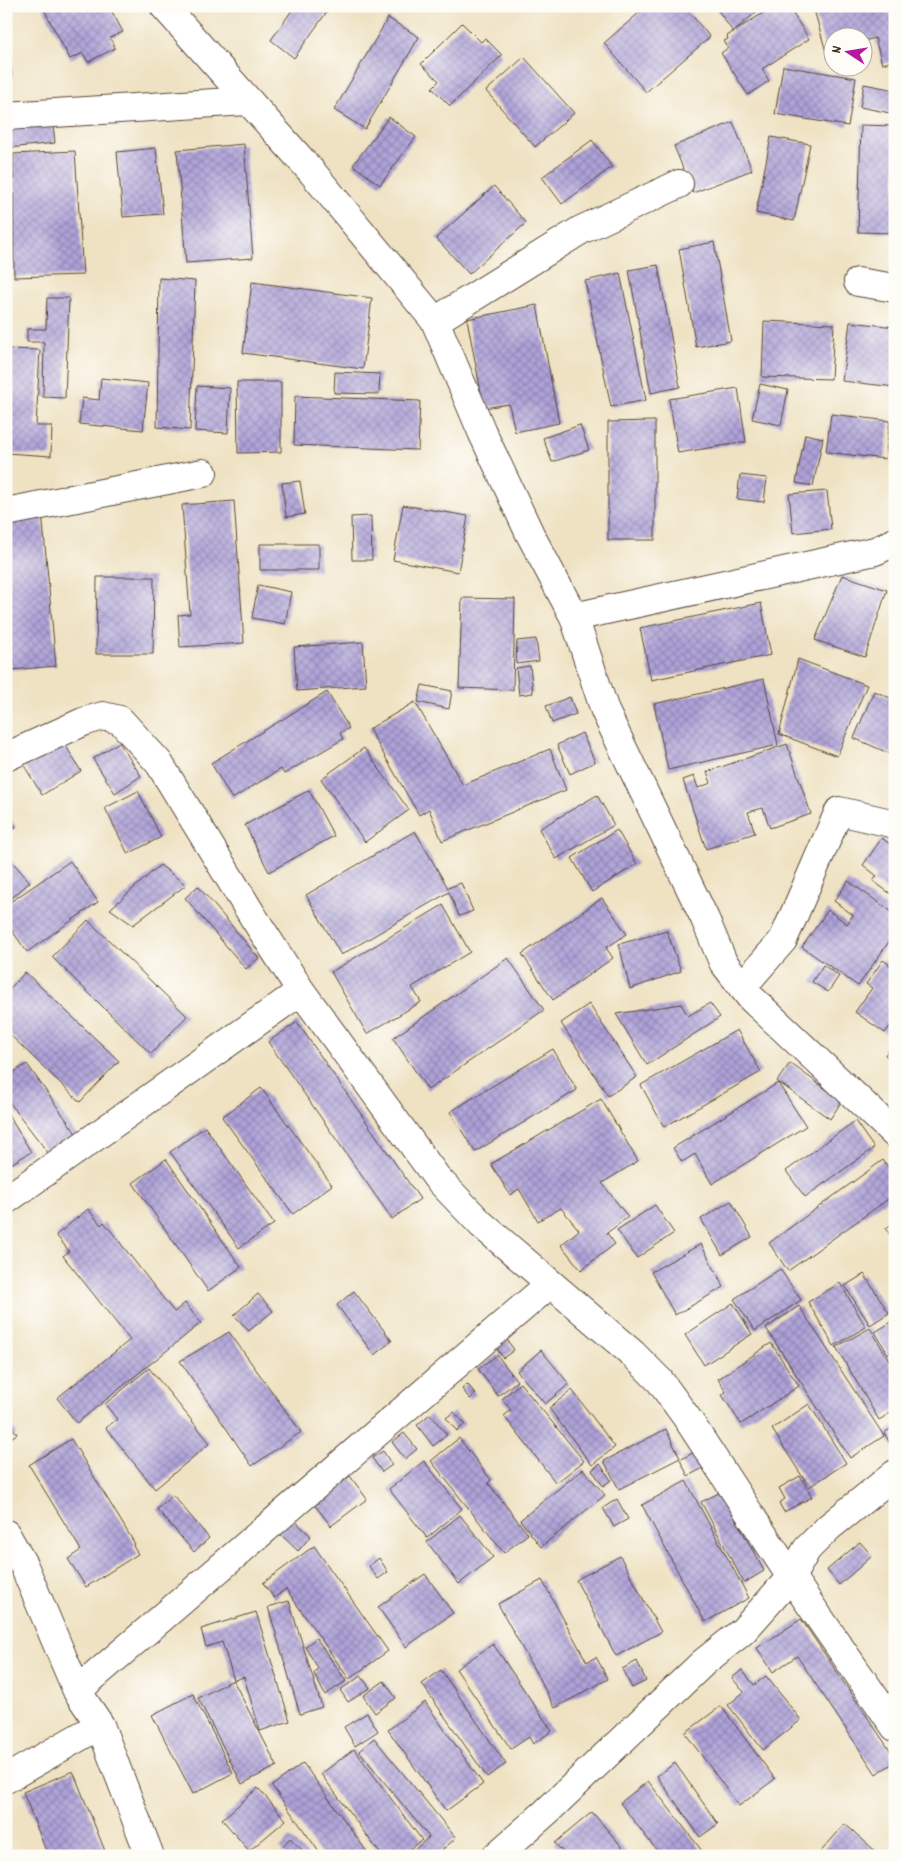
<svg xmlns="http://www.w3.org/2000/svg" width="901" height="1862" viewBox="0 0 901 1862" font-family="Dekko,sans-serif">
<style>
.building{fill:url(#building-cross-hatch)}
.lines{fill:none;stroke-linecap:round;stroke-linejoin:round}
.minor-casing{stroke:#564637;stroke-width:30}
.minor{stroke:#fff;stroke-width:28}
</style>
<defs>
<pattern id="building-cross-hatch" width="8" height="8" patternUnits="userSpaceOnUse" patternTransform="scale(1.25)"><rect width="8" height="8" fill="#aea2d9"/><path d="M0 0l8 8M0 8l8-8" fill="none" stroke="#8f84af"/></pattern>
</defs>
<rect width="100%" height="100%" fill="#fdfcf7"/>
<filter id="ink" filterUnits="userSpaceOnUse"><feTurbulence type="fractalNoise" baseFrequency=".02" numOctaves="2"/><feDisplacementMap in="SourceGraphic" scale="10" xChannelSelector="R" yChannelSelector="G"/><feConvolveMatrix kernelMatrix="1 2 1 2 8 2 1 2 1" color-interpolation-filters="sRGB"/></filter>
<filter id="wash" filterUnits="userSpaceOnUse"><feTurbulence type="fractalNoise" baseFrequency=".0096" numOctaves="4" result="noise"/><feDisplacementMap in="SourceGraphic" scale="20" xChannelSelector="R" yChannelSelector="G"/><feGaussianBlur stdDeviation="1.12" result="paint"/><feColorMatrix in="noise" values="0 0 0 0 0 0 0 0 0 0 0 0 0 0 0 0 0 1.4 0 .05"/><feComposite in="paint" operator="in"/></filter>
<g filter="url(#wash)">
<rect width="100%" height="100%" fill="#efe2c3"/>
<g id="blocks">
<path class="building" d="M42 6H109L123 32 110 38 115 48 88 62 83 53 70 59Z
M295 6H331L294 58 271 40Z
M647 6H684L710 37 646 92 604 43Z
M715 6H763L733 32Z
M774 6H788L809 39 762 69 769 81 748 95 721 53 728 48 724 41 728 39 727 36Z
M813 6H893L895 13V61L882 64 875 38 864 41V38H834V50L826 52Z
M388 18 419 37 365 129 334 110Z
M462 23 481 42 485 38 502 55 450 106 432 88 439 81 421 64Z
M6 29H8L12 78H6Z
M524 57 574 113 535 147 486 91Z
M783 66 856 78 848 126 775 114Z
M864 84 895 90V114L860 107Z
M389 117 416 137 380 185 353 165Z
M733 122 752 170 693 193 674 146Z
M53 124 55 143 9 148 11 125Z
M861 125 895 126V233L858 232Z
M771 137 810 144 794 221 756 213Z
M592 140 612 167 562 204 542 177Z
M244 144 253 258 186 263 177 150Z
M156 148 163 214 123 217 117 152Z
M75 151 83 275 14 277 13 154Z
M494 186 526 223 469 274 436 238Z
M714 242 731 341 696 347 679 249Z
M658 265 680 387 651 393 629 270Z
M620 273 646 400 611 407 585 281Z
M159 278 195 281 190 430 157 427Z
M252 282 372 298 363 369 243 353Z
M47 298H69L65 398 43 397 44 342H27V329H46Z
M537 305 559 423 515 432 509 404 484 408 467 319Z
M764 321 834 324 831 379 762 377Z
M850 322 895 327V387L842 381Z
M6 349 40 350 36 426H52L51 456 6 453Z
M335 372 380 374 379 394 334 393Z
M101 378 148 383 143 430 79 424 82 398 99 400Z
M237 382H281V452L238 453Z
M760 384 788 390 781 425 752 419Z
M197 386 230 388 228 433 195 431Z
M738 388 746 442 678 453 669 399Z
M295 396 420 401 418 450 294 445Z
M831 414 890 421 885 459 826 452Z
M655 421V540H608V422Z
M580 425 589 450 552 462 543 438Z
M805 434 823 438 813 486 796 483Z
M740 475 767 478 764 502 737 499Z
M300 481 305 514 286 517 282 483Z
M827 491 831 529 793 533 789 494Z
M234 501 244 643 180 647 178 615 190 614 182 505Z
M403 505 468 516 458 572 393 560Z
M42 512 56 666 11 670 6 621V515Z
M371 516 372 560H352L351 517Z
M260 544H319V570H260Z
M842 575 887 590 865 657 815 640Z
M97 577H154L153 654H96Z
M258 585 291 592 285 624 252 618Z
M462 598 515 599 513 690 459 688Z
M761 603 771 655 651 680 640 628Z
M536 639 539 661 516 664 517 641Z
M363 642 366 686 297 691 294 647Z
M798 659 867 685 837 756 779 734Z
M530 666 533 693 519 695 516 668Z
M764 679 778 745 668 770 654 704Z
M422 685 452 691 449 709 418 702Z
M874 691 895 700V756L854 738Z
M327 692 349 728 340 733 343 739 284 774 281 769 232 799 211 763Z
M570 697 576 714 552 723 546 706Z
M415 702 463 785 550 749 566 790 442 841 429 809 419 815 369 729Z
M582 733 595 762 570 774 557 745Z
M61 738 81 771 42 795 22 762Z
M119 742 141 776 115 793 93 759Z
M787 744 811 814 770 828 763 808 748 812 755 833 706 849 683 780 694 776 698 788 711 783 707 772Z
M364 748 409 810 365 842 321 779Z
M309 790 334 836 269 872 245 825Z
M138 791 161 837 128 854 105 808Z
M597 795 614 825 556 859 539 829Z
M6 813 16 827 6 835Z
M617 830 637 864 592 892 572 858Z
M415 831 448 888 461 883 473 911 459 916 449 892 341 955 306 895Z
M882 838 895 848V897L873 881 877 876 863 865Z
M6 855 30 882 6 903Z
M70 861 98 902 27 952 6 922V905Z
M160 865 186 885 133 925 110 909Z
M848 881 895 914V933L858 986 802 947 828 910 847 924 853 915 834 901Z
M198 886 259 958 246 969 185 898Z
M602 898 627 934 606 948 613 958 553 1000 522 954Z
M443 905 470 952 412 987 421 1002 367 1034 331 972Z
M88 920 187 1016 151 1054 52 957Z
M667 931 681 971 630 989 619 944Z
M508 958 544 1010 428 1090 393 1038Z
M883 960 895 969V1020L885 1033 855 1012 872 988 866 984Z
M823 965 839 976 828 992 812 982Z
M25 972 119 1061 80 1102 6 1031V993Z
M710 1003 720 1017 647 1065 616 1014 681 1004 688 1016Z
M589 1004 637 1077 608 1096 561 1023Z
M297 1022 420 1199 392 1219 268 1042Z
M737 1030 761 1072 664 1127 641 1085Z
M895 1041V1062L885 1055Z
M553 1049 577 1090 475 1152 450 1112Z
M790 1063 842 1101 830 1119 777 1081Z
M27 1064 77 1135 49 1154 6 1098V1077Z
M778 1083 806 1126 712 1184 695 1154 682 1162 673 1148Z
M261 1088 332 1185 293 1214 222 1117Z
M601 1099 638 1161 602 1183 628 1217 607 1233 615 1244 581 1270 561 1245 579 1230 561 1208 538 1221 519 1189 510 1195 491 1164Z
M6 1111 31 1152 6 1167Z
M855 1121 874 1148 805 1197 786 1171Z
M205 1127 274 1224 239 1248 170 1152Z
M166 1159 241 1267 208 1291 133 1183Z
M883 1160 895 1176V1194L788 1271 769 1243Z
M731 1201 752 1237 722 1255 701 1219Z
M655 1205 674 1233 637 1258 617 1230Z
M88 1209 101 1225 104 1222 174 1312 185 1303 201 1323 77 1423 57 1398 130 1340 63 1256 69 1251 56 1235Z
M895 1223V1244L886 1228Z
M701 1244 724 1287 675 1315 651 1272Z
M780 1269 801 1300 755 1331 734 1299Z
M864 1274 889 1313 870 1325 845 1286Z
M840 1283 866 1327 834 1346 808 1302Z
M354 1291 392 1341 374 1355 337 1305Z
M258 1294 273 1311 249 1331 234 1315Z
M733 1303 752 1334 704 1365 685 1335Z
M799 1306 884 1436 850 1458 766 1328Z
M893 1321 895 1323V1350L888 1354 875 1332Z
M870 1328 895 1370V1410L879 1420 836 1347Z
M229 1332 301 1432 252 1466 180 1361Z
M504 1335 514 1350 503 1358 493 1343Z
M771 1343 799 1386 741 1424 722 1395 726 1392 718 1379Z
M541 1350 569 1384 545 1404 517 1371Z
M497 1355 517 1381 498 1396 478 1369Z
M149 1368 210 1443 155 1489 106 1428 117 1419 105 1404Z
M520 1383 584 1461 556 1483 504 1416 511 1410 502 1399Z
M467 1384 476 1394 470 1399 462 1389Z
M572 1390 615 1447 592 1465 549 1408Z
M809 1404 846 1463 809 1487 772 1429Z
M454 1412 465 1424 457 1431 446 1418Z
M430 1414 447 1435 433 1446 417 1425Z
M6 1418 17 1434 6 1441Z
M895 1426V1447L893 1448 884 1433Z
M666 1429 680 1458 619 1489 604 1461Z
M404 1433 417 1449 405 1459 392 1442Z
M459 1438 491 1480 488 1483 528 1534 504 1553 431 1461Z
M71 1439 135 1544 133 1546 138 1554 86 1587 68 1559 81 1550 29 1465Z
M698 1450 707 1466 688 1476 680 1460Z
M383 1451 392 1465 382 1472 372 1458Z
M424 1461 462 1509 427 1538 389 1489Z
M600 1464 611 1480 603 1486 592 1470Z
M583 1469 605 1495 541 1547 520 1520Z
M350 1476 367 1499 331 1526 314 1504Z
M800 1476 812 1497 784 1512 779 1503 785 1499 779 1488Z
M686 1481 749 1598 705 1622 642 1505Z
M721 1492 764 1571 744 1583 701 1502Z
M173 1495 209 1538 194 1552 157 1509Z
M617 1499 628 1519 614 1527 603 1508Z
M460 1515 493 1557 459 1584 427 1542Z
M291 1517 311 1536 298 1551 278 1532Z
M860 1542 872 1556 839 1585 827 1570Z
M314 1546 388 1651 349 1679 286 1589 274 1598 263 1583Z
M620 1556 661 1632 616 1656 576 1580Z
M379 1558 388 1572 378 1579 369 1566Z
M425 1574 453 1613 406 1647 378 1607Z
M542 1580 587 1662 596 1657 608 1679 555 1708 498 1604Z
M289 1601 322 1707 300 1714 268 1607Z
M256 1612 290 1721 260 1731 244 1677 234 1680 222 1642 206 1647 201 1629Z
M801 1619 895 1758V1762L876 1774 797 1656 773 1672 757 1648Z
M316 1638 346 1681 325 1695 314 1674 318 1668 305 1647Z
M493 1644 552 1731 533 1744 529 1737 511 1749 456 1669Z
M637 1661 646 1681 632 1688 622 1669Z
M441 1670 506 1764 487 1777 422 1684Z
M742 1670 754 1685 766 1676 801 1720 763 1750 728 1705 744 1692 732 1678Z
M361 1676 370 1688 348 1702 340 1690Z
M233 1680 277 1766 242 1784 198 1698Z
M384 1681 396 1698 375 1713 363 1696Z
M193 1694 233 1773 193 1794 152 1715Z
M425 1702 483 1784 446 1811 388 1730Z
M721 1706 775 1779 739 1806 685 1733Z
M367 1713 378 1731 355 1746 344 1727Z
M374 1738 456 1838 435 1856H419L414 1850 429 1837 359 1751Z
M354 1749 422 1840 400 1856H382L321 1774Z
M303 1763 370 1856H322L272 1786Z
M675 1763 718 1824 700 1837 657 1776Z
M73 1771 107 1856H48L23 1792Z
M648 1781 706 1856H661L620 1803Z
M258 1788 286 1820 249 1851 222 1819Z
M592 1812 630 1856H566L555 1843Z
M845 1824 881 1856H817Z
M290 1838 308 1856H286L280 1849Z"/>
</g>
</g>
<g filter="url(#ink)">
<use href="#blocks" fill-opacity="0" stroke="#564637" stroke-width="1"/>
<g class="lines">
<g class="minor-casing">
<path id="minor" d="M164 6 312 172 435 321 482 432 530 534 574 617 605 711 705 919 723 962 751 998 895 1134
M6 116 247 101
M858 282 895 288
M435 321 581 230 679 184
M6 512 203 473
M574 617 875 551 895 542
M6 757 83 722 103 716 120 720 159 763 254 918 301 991 437 1178 481 1224 633 1354 660 1381 687 1418 791 1577 895 1727
M742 987 783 940 839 811 895 824
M6 1200 301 991
M6 1534 24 1566 77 1691 100 1725 150 1856
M77 1691 550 1284
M6 1779 100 1725
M496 1856 545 1813 704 1662 743 1631 791 1577 807 1549 829 1527 895 1474"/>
</g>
<use href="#minor" class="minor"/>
</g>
</g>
<rect width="901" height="1862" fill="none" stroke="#fdfcf7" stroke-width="25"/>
<g transform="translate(848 52) rotate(282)"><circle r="24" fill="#fdfcf7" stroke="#afa8a0"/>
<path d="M0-4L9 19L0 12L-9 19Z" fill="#b5179e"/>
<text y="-8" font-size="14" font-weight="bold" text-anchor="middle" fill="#3b2a1e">N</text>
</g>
</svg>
